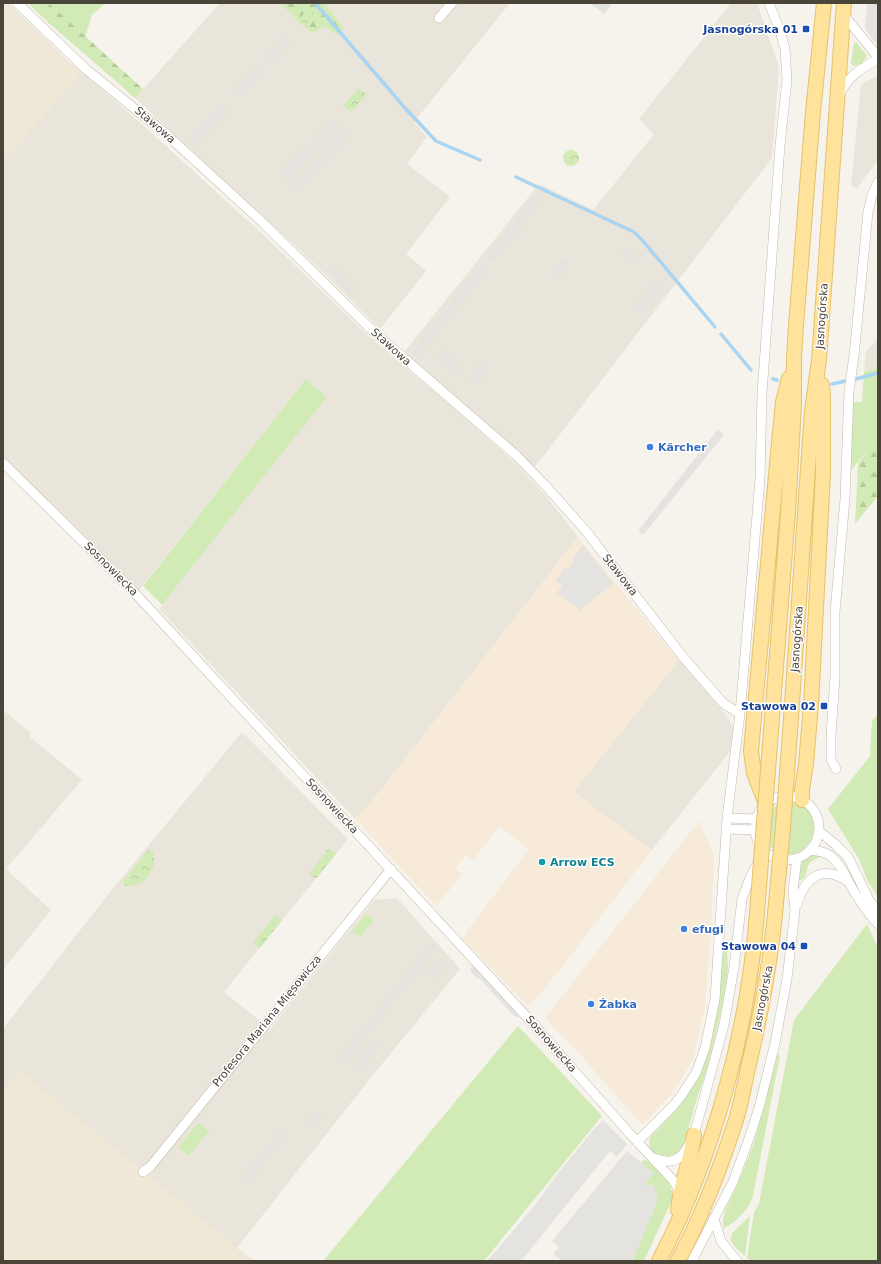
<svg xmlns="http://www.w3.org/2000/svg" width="881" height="1264" viewBox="0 0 881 1264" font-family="'DejaVu Sans',sans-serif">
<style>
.residential{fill:#eae5da}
.commercial{fill:#f7ead8}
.education{fill:#efe8d6}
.green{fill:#d2eab5}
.forest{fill:url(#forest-firs)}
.park{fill:url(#park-crowns)}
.parking{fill:#e5e3e0}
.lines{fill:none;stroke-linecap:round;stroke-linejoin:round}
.stream{stroke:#a9d4f2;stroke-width:3.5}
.street-casing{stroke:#c2bbae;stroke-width:10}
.primary-casing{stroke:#e6c16a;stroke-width:16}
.street{stroke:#fff;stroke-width:9}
.primary{stroke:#ffe39c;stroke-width:14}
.primary-bridge-casing{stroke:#e6c16a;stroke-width:16;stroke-linecap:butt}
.primary-bridge{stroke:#ffe39c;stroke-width:14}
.transit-dot{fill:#1a4fb4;stroke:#fff;stroke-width:1.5}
.shop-dot{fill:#3f7fe0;stroke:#fff;stroke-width:1.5}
.culture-dot{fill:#0f9aa8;stroke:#fff;stroke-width:1.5}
.labels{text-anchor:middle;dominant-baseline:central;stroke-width:3;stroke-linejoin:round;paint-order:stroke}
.transit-label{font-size:11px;font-weight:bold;fill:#164399;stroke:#fff;text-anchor:end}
.street-label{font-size:11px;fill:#4b4439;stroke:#fff}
.shop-label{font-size:11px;font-weight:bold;fill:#366cbe;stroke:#fff;text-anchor:start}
.culture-label{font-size:11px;font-weight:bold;fill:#0d838f;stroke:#fff;text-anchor:start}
</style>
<defs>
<pattern id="forest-firs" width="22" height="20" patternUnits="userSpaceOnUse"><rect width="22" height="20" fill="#d2eab5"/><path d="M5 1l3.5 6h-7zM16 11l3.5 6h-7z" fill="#b6ca9c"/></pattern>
<pattern id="park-crowns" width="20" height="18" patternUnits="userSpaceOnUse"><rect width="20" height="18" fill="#d2eab5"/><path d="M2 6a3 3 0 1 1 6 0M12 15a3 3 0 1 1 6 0" fill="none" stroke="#b6ca9c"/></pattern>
</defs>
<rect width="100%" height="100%" fill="#f6f3ec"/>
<path class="residential" d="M3 3H8L66 59 135 118 258 230 373 340 468 420 513 461 546 496 578 537 373 800 355 819 159 609 327 397 306 379 139 590 3 458Z
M220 3H279L312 33 325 27 344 28 324 3H510L414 122 427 137 407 164 450 197 406 254 426 271 380 329 304 254 135 98Z
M731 3H757L779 67 772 158 535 467 404 352 539 184 593 210 654 134 639 119Z
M878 75V161L857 188 851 186 861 84Z
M878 338V368L864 372 866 352Z
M679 660 727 716 734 729 732 749 652 850 573 792Z
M3 710 31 733 30 737 82 780 6 869 51 910 3 970Z
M242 732 348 839 224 992 270 1029 374 900 397 898 460 969 369 1080 237 1248 20 1072 3 1093V1029L110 892Z"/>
<path class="commercial" d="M578 537 679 660 573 792 652 850 540 995 528 1006 463 939 467 931 529 849 499 826 473 861 466 855 455 869 463 874 436 906 355 819 373 800Z
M699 821 714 855 711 929 705 1006 693 1059 680 1081 669 1097 642 1125 574 1048 545 1018Z"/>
<path class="education" d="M3 3H5L80 74 3 162Z
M20 1071 237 1248 255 1261H3V1093Z"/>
<path class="green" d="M28 3H105L92 15 85 37 50 4 40 15Z
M854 43H857L867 56 861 64 855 66 852 65 851 63Z
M878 368V437L851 470 853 402H862L864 372Z
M306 379 327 397 162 605 143 586Z
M878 714V897L867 880 859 859 828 809 870 756 872 721Z
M791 802C837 810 806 878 769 846L770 810 779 804Z
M815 855 821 856 809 863 805 877 800 881 799 880C799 867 801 857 815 855Z
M366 914 374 920 360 937 352 931Z
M867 924 878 948V1261H751L747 1258 754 1212 759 1204 761 1193 794 1020Z
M723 937 724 944 727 945 728 969 723 1003 709 1064 696 1101 683 1149C668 1164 642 1155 651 1136 664 1123 676 1111 686 1097 719 1050 720 992 723 937Z
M518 1026 602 1116 484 1261H323Z
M778 1054 780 1055 753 1196C749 1209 736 1222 723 1229V1220L725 1211 741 1176 754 1143Z
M198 1123 209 1131 189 1156 178 1147Z
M644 1160 648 1161C659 1172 673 1182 673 1198L644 1261H632L657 1201 653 1184 646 1187 644 1185 653 1173 641 1163Z
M750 1216 745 1256 736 1248 730 1240 733 1232Z"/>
<path class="forest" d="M279 3H324L344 28 338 35 325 27 312 33Z
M50 4 143 89 135 98 40 15Z
M878 437V496L855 524 858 463Z"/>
<path class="park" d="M309 8 315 15 306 25 302 22 300 24 297 21Z
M359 88 367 95 351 112 343 105Z
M563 158a8 8 0 1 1 16 0a8 8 0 1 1-16 0Z
M329 848 336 854 316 879 309 874Z
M148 850 153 852C159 868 143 891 124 885V880Z
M275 915 282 920 260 948 253 943Z"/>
<path class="parking" d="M590 3H613L604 14Z
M867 3H878V46L865 29Z
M284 36 291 42 273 62 266 56Z
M256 67 262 73 242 96 235 90Z
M221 105 228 111 196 145 190 138Z
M331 119 338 124 320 144 314 138Z
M343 132 348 136 341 143 342 145 336 152 330 146Z
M307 145 314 151 287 180 280 174Z
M327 149 332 154 297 192 292 188Z
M535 195 541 200 493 262 486 257Z
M627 247 639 256 635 264 625 256 620 254Z
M563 258 570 263 558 278 551 273Z
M482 263 489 268 418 357 412 352Z
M334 265 356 289 350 294 328 270Z
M655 280 662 285 640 314 633 308Z
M441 350 461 365 456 372 436 357Z
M481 363 488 368 477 383 470 378Z
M718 429 724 435 643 535 638 531Z
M583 545 613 583 580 610 557 593 562 585 555 580 566 567 568 569 574 560 572 559Z
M432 943 437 947 380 1017 376 1013Z
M437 961 444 966 434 978 427 972Z
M471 962 522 1018 514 1016 479 978 477 979 470 971 472 967Z
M374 1015 379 1019 346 1060 341 1056Z
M373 1039 380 1045 361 1069 354 1064Z
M316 1111 323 1117 313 1129 306 1123Z
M603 1120 627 1144 617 1157 610 1151 521 1261H487L535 1205 556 1176 593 1130Z
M283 1129 288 1132 248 1181 243 1177Z
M627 1151 654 1173 644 1185 646 1187 653 1184 657 1195V1201L654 1210 632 1261H562L553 1254 559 1247 552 1241Z"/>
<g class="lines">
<path class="stream" d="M315 3 405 108 436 141 480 160
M516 177 634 232 643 241 715 327
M721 334 751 370
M773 379 777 380
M856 379 878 373
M832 384 846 381"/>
<g class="street-casing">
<path id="street" d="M17 3 87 70 166 134 262 222 375 333 517 456 544 484 586 531 605 556 684 658 723 703 740 714
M843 14 878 57
M439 18 452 3
M840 94C849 75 861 69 878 59
M3 463 132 590 526 1016 630 1134 672 1179 677 1186 679 1195
M836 769 831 760V735L835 677V612L845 499 849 391 854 356 868 212 872 195 878 182
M755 828a32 32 0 1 1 64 0a32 32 0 1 1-64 0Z
M727 818 757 819
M726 829 756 830
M819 831 835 844 848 857 869 900 878 912
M810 850C817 851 823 851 829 855 842 864 848 883 857 896 863 906 870 916 878 924
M797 905C804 878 822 864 847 881
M637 1142 673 1106 681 1096 696 1073 705 1048 715 999 727 818 740 714 760 479 762 393 780 145 787 80 785 49 780 31 769 3
M654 1158C678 1168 685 1154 694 1135L724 1025 734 967 742 899 750 878 759 860
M143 1172 150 1167 391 869
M714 1219 721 1241 737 1261
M692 1261 733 1182 751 1133 760 1104 775 1043 787 979 795 911 793 891 797 858"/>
</g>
<g class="primary-casing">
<path id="primary" d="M771 731 788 513 794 405V358L796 326 813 112 824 3
M790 733 812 410 819 360 844 3
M802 800V790L806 764 811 705 823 473V396L822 385
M766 804 754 773 751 751 777 464 783 402 789 378
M678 1210C680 1184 691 1161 694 1135
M659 1261C714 1155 748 1031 757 913
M678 1261C701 1218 719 1172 734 1126 741 1106 744 1085 749 1064 761 1014 770 965 775 914"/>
</g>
<use href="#street" class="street"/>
<use href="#primary" class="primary"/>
<g class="primary-bridge-casing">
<path id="primary-bridge" d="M757 913 771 731
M775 914 783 827 790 733"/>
</g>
<use href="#primary-bridge" class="primary-bridge"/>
</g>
<g class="transit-dot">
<rect x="802" y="25" width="8" height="8" rx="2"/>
<rect x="820" y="702" width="8" height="8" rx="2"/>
<rect x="800" y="942" width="8" height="8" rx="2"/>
</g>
<g class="shop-dot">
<circle cx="650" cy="447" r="4"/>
<circle cx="684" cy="929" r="4"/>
<circle cx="591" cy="1004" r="4"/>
</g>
<circle class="culture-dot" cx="542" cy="862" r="4"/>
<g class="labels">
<g class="transit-label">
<text x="798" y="29">Jasnogórska 01</text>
<text x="816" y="706">Stawowa 02</text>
<text x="796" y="946">Stawowa 04</text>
</g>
<g class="street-label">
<text transform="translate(155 125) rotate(41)">Stawowa</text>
<text transform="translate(822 316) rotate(-86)">Jasnogórska</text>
<text transform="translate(391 347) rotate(42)">Stawowa</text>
<text transform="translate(111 569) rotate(45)">Sosnowiecka</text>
<text transform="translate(620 575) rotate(52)">Stawowa</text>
<text transform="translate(797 639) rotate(-86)">Jasnogórska</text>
<text transform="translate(332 806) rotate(47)">Sosnowiecka</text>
<text transform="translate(763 998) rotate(-79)">Jasnogórska</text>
<text transform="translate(267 1021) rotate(-51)">Profesora Mariana Mięsowicza</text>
<text transform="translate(551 1044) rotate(49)">Sosnowiecka</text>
</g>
<g class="shop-label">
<text x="658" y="447">Kärcher</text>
<text x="692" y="929">efugi</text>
<text x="599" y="1004">Żabka</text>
</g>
<g class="culture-label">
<text x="550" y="862">Arrow ECS</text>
</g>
</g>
<rect width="881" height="1264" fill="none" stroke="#4b4439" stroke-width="8"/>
</svg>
